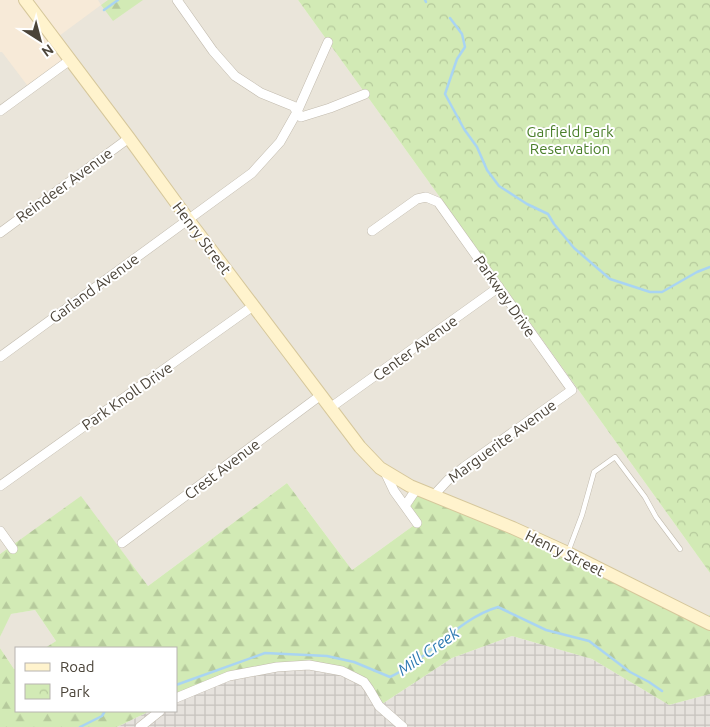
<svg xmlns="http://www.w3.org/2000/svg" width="710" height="727" viewBox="0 0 710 727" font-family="Ubuntu,sans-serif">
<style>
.residential{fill:#eae5da}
.commercial{fill:#f7ead8}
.industrial{fill:url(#industrial-grid)}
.forest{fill:url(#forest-firs)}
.park{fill:url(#park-crowns)}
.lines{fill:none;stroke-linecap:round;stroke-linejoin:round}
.stream{stroke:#a9d4f2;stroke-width:2.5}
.lane-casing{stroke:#c2bbae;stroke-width:5.5}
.street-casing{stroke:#c2bbae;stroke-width:10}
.secondary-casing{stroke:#d6c79b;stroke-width:14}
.lane{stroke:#fff;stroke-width:4.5}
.street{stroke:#fff;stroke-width:9}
.secondary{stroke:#fff3cd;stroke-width:12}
.labels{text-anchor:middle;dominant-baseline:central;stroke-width:4;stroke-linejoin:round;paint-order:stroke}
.park-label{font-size:15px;fill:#4a7f2a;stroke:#fff}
.street-label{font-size:15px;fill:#4b4439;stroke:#fff}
.water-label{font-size:16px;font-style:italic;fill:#2e7ab2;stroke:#fff}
</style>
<defs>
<pattern id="industrial-grid" width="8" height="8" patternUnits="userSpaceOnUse" patternTransform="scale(1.25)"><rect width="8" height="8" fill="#e6e2dd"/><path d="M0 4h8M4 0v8" fill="none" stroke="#c7c3be"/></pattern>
<pattern id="forest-firs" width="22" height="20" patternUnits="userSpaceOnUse" patternTransform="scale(1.25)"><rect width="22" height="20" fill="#d2eab5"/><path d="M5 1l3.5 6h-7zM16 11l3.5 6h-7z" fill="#b6ca9c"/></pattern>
<pattern id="park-crowns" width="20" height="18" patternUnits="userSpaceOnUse" patternTransform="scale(1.25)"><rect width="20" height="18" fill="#d2eab5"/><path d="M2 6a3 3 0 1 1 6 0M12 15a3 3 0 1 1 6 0" fill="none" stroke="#b6ca9c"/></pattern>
</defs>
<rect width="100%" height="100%" fill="#f6f3ec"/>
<path class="residential" d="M0 0H298L710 573V614L705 622 417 523 352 570 287 483 148 586 81 497 0 554Z
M35 610 56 641 45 648H16V668L14 669 0 648V637L10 614Z"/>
<path class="commercial" d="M0 0H98L101 5 55 39 70 60 30 89 2 52H0Z"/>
<path class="industrial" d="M512 636 592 659 669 705 710 694V727H117L150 711H176V698L229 676 309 665 364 682 379 706 452 658Z"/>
<path class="forest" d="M108 0H143L113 21 101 5Z
M287 483 352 570 417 523 405 506 417 488 706 622 710 614V694L669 705 592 659 512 636 452 658 379 706 364 682 309 665 229 676 176 698V648H45L56 641 35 610 11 614 0 637V554L81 496 148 586Z
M0 648 14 669 16 668V711H150L117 727H0Z"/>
<path class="park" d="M298 0H710V573Z"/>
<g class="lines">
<path class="stream" d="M425 0 426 2
M104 10 118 0
M450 18 462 34 465 47 457 59 445 94 464 129 477 147 487 170 499 186 527 204 548 214 554 224 574 248 610 279 650 292H662L697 272 710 267
M176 685 265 653 327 656 354 662 390 677C428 660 457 619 498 607L546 630 589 641 630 672 649 682 662 691
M80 727 102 716 105 711"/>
<g class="lane-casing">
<path id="lane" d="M568 552 582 515 594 472 615 457 645 497 656 517 680 549"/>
</g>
<g class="street-casing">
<path id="street" d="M177 0 213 51 235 76 261 93 293 106 301 117 330 108 365 94
M0 111 70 60
M372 231 417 199 426 197 438 202 572 390 464 467 448 480 434 495
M0 233 129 138
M0 357 252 173 280 142 297 112 328 42
M330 408 499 287
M385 472 394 491 417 523
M0 486 253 306
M405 506 417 488
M0 531 13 549
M122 543 321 395
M176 698 229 676 277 667 309 665 342 671 364 682 369 689 379 706 403 727
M140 727 160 711"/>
</g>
<g class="secondary-casing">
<path id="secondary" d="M25 0 129 138 193 226 360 447 380 468 410 486 513 528 568 553 710 624"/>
</g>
<use href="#lane" class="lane"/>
<use href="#street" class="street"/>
<use href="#secondary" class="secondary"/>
</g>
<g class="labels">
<g class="park-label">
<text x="570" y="131">Garfield Park<tspan x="570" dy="17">Reservation</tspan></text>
</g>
<g class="street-label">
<text transform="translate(64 185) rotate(-36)">Reindeer Avenue</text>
<text transform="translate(202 238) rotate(53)">Henry Street</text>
<text transform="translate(94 288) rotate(-36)">Garland Avenue</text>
<text transform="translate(505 296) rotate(55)">Parkway Drive</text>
<text transform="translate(415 348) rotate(-36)">Center Avenue</text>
<text transform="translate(127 396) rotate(-35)">Park Knoll Drive</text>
<text transform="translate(502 441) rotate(-36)">Marguerite Avenue</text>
<text transform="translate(222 469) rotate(-37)">Crest Avenue</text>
<text transform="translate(565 553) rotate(26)">Henry Street</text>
</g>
<g class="water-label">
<text transform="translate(428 651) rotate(-35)">Mill Creek</text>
</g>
</g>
<rect x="15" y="647" width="162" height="65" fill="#ffffff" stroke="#b7b4b0"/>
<rect x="25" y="663" width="25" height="8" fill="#fff3cd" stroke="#b7b4b0"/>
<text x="60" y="672" font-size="15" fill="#4b4439">Road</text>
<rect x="25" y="684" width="25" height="15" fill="url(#park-crowns)" stroke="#b7b4b0"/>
<text x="60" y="697" font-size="15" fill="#4b4439">Park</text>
<g transform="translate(40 40) rotate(144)" stroke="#ffffff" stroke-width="4" paint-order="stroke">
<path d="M0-4L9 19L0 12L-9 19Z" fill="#4b4439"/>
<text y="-8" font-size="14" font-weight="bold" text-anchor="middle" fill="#4b4439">N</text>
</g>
</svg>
